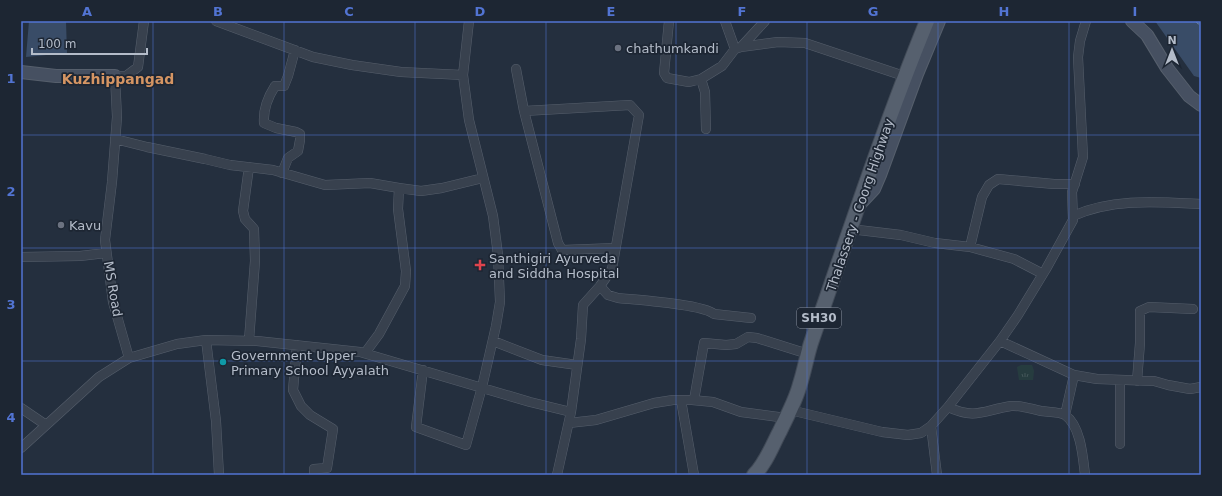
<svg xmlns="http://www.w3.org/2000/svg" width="1222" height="496" viewBox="0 0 1222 496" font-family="'DejaVu Sans',sans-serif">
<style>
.grass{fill:url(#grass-tufts)}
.water{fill:#394c67}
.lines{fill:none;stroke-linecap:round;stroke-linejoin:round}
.ferry{stroke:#7c92b1;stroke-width:1;stroke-dasharray:5 4;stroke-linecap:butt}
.street-casing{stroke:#565f6c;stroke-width:10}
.secondary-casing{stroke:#565f6c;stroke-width:14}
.primary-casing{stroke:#414a57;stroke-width:16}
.street{stroke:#38414e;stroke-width:9}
.secondary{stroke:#465061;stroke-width:12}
.primary{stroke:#56606e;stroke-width:14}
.grid{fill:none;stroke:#5274d3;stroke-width:1;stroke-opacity:0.55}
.worship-dot{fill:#6b7280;stroke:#1d2633;stroke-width:1.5}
.health-dot{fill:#e0444e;stroke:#1d2633;stroke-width:1.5}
.culture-dot{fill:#0f9aa8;stroke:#1d2633;stroke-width:1.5}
.labels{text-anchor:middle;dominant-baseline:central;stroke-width:3.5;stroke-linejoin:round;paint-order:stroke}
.shield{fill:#1d2633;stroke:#878f9c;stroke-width:1}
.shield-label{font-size:12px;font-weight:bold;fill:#b4bcc9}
.poi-label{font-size:13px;fill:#b4bcc9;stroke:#1d2633;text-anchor:start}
.street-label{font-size:13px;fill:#b4bcc9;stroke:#1d2633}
.neighbourhood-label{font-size:14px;font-weight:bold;fill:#d59563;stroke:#1d2633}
.neatline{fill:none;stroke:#5274d3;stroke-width:1.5}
.grid-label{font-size:13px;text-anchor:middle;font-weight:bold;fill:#5274d3}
</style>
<defs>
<pattern id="grass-tufts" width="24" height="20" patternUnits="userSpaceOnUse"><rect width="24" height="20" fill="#263c3f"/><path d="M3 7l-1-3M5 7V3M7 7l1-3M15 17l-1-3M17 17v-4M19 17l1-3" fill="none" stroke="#435659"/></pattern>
</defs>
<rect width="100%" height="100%" fill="#242f3e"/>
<path class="grass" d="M1021 365H1032L1034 371 1033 380H1019L1017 367Z"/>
<path class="water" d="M29 21H66L67 53 26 57Z
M1155 21H1201V78L1194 76Z"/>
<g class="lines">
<path class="ferry" d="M1195 21 1201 26"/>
<g class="street-casing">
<path id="street" d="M144 21 138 67 126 76H115L117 117 112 182 105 240 113 302 129 358 177 344 206 340 216 421 219 475
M216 21 313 57 352 65 401 72 463 75
M669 21 664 73 667 78 689 82 701 79
M725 21 735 49
M741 47 778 42 805 43 898 74
M516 69 524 111 630 105 639 115 612 269 600 286 583 305 581 339 571 412
M524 111 558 243 562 250 615 248
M706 129 705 92 701 79 722 66 735 49 741 47 765 21
M115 139 147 147 205 159 230 165 273 170 325 185 370 183 399 188 398 209 406 271 405 286 379 334 365 353
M282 173 288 158 298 151 300 140V134L296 132 276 128 264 123C263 110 268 97 275 86H284L288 76 295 50
M399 188 421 191 442 188 483 178
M1073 216C1113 198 1158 202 1201 204
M850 229 901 235 935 243 970 247 1014 259 1043 274
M970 247 982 197 989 185 998 179 1054 184H1075
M21 257 80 256 106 253
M600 286 608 295 618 298C638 300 702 304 714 314L751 318
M206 340 257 341 360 352 530 402 571 412 557 475
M249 340 255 261 254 229 245 219 243 211 249 167
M493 341 542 360 577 365
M1000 341 1074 375 1097 379 1154 381 1168 385 1190 389 1201 387
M297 345 293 390 301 406 310 415 333 429 327 468 314 469V475
M423 370 416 427 466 445 482 387 496 326 500 302 498 255 493 216 469 120 463 75 469 21
M1120 380V444
M1137 381 1140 343V311L1149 307 1193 309
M681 400 694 475
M694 400 704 343 726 345 736 344 748 337 757 338 808 354
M948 407C976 420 984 410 1011 406 1021 405 1031 409 1041 411 1047 412 1061 412 1065 415 1081 426 1083 458 1085 475
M21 408 46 425
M790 410 882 432 908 435 921 433 931 426
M1065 415 1074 375
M569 423 596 420 654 403 673 400H692L713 402 741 412 786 418
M21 448 99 377 129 358
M937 475 931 426 948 407 1000 341 1018 315 1046 269 1073 220 1072 192 1083 157 1078 57 1080 41 1086 21"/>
</g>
<g class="secondary-casing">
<path id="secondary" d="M1132 21 1147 35 1167 68 1189 96 1201 105
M21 72 56 76H115
M860 204 874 189 880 175 917 74 939 21"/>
</g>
<g class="primary-casing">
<path id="primary" d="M754 475C766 463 772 446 780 431 787 416 796 400 800 384 805 369 807 354 812 340 849 233 884 126 927 21"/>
</g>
<use href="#street" class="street"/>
<use href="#secondary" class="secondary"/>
<use href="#primary" class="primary"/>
</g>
<path class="grid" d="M153 21V475M284 21V475M415 21V475M546 21V475M676 21V475M807 21V475M938 21V475M1069 21V475M21 135H1201M21 248H1201M21 361H1201"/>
<g class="worship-dot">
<circle cx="618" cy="48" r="4"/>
<circle cx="61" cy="225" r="4"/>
</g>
<path class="health-dot" d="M478 259h4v4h4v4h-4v4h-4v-4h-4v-4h4z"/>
<circle class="culture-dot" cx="223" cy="362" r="4"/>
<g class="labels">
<rect class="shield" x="797" y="308" width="44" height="20" rx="3"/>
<g class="shield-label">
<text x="819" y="318">SH30</text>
</g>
<g class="poi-label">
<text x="626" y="48">chathumkandi</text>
<text x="69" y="225">Kavu</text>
<text x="489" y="258">Santhigiri Ayurveda<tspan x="489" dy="15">and Siddha Hospital</tspan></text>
<text x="231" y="355">Government Upper<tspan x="231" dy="15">Primary School Ayyalath</tspan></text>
</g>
<g class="street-label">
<text transform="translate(860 205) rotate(-71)">Thalassery - Coorg Highway</text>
<text transform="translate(113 289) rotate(80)">MS Road</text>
</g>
<g class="neighbourhood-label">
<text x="118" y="79">Kuzhippangad</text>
</g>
</g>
<rect width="1222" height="496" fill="none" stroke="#1d2633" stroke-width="44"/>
<g transform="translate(1172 50)" stroke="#1d2633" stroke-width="3" paint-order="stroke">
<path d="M0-3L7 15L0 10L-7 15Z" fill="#b4bcc9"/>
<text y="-6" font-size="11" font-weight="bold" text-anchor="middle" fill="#b4bcc9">N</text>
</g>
<path d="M32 48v6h115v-6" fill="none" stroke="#b4bcc9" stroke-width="2"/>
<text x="38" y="48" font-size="12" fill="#b4bcc9" stroke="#1d2633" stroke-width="3" paint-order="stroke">100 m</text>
<rect x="22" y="22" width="1178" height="452" class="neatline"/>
<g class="grid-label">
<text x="87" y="16">A</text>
<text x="218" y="16">B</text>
<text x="349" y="16">C</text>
<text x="480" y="16">D</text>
<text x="611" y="16">E</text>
<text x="742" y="16">F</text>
<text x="873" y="16">G</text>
<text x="1004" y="16">H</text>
<text x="1135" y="16">I</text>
<text x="11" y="83">1</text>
<text x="11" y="196">2</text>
<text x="11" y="309">3</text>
<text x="11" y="422">4</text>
</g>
</svg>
